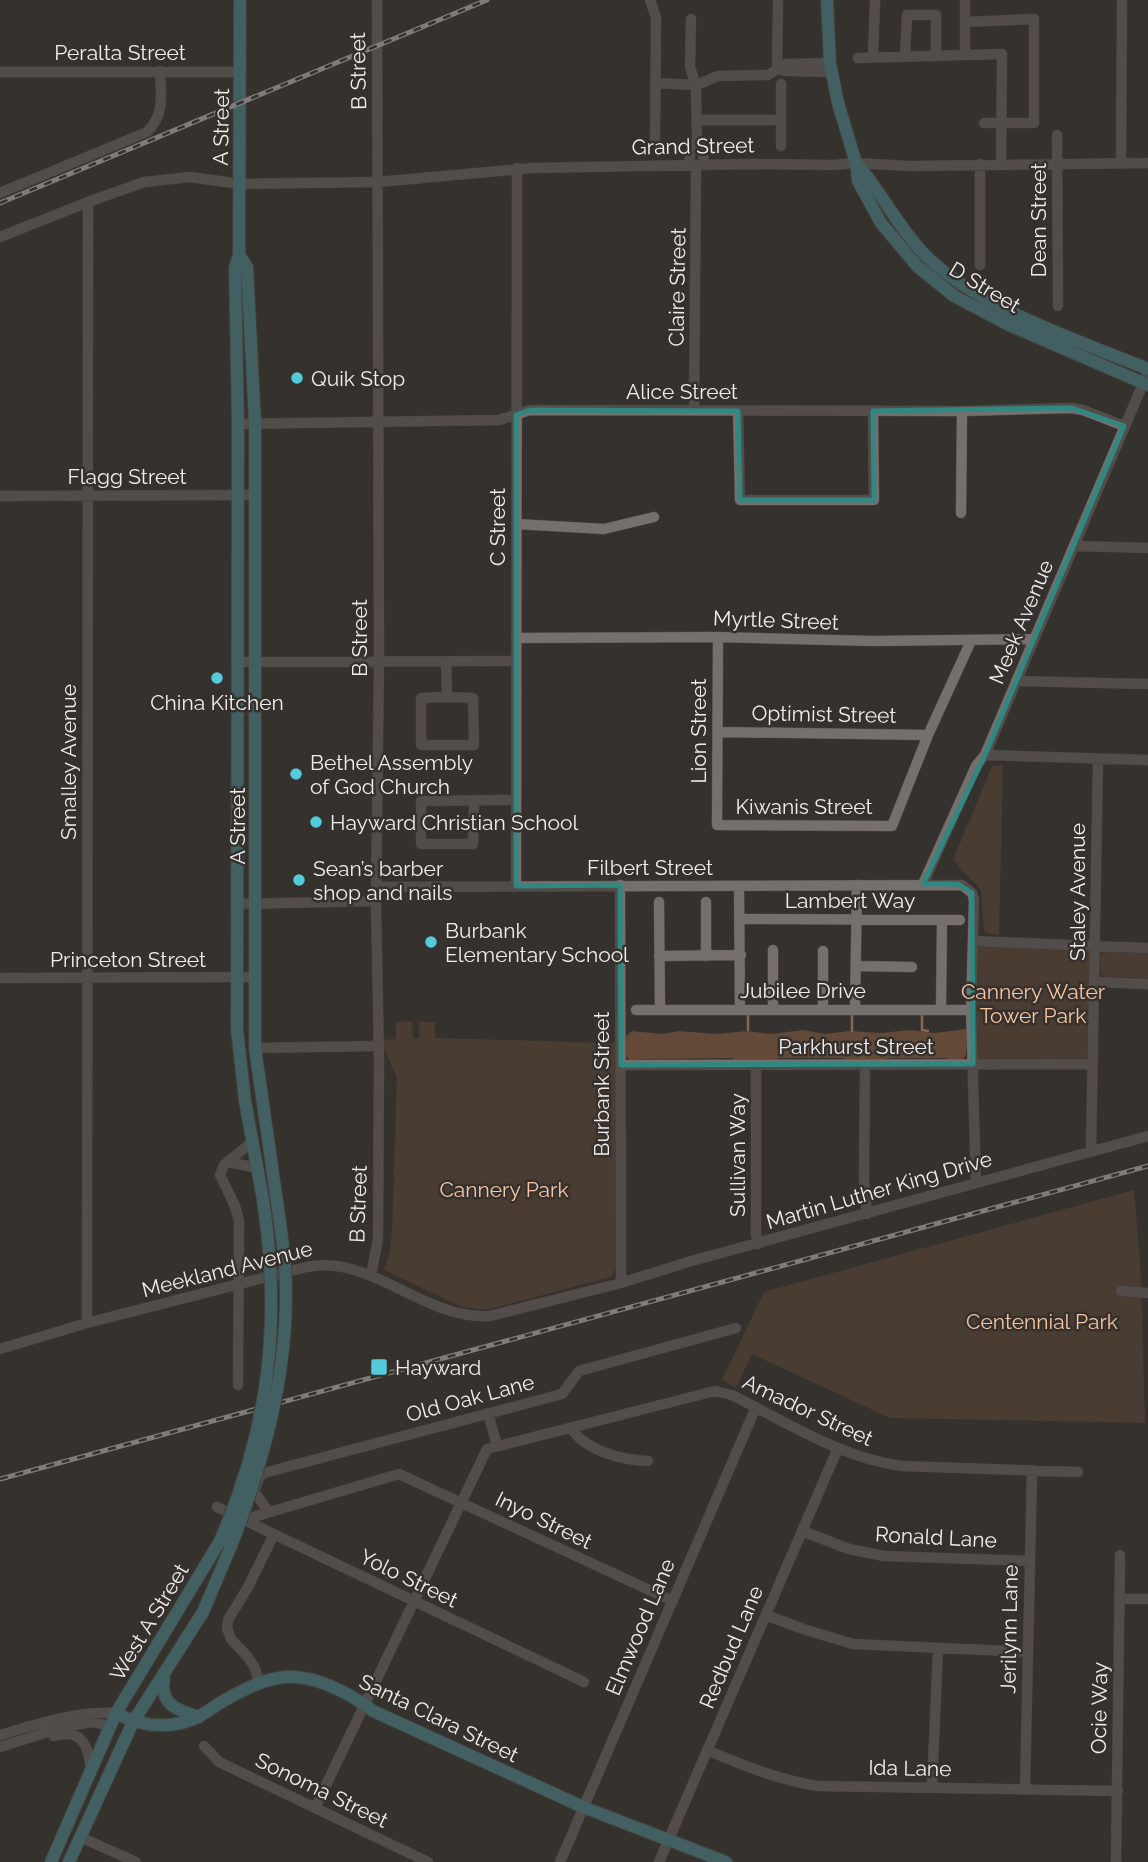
<svg xmlns="http://www.w3.org/2000/svg" width="1148" height="1862" viewBox="0 0 1148 1862" font-family="Raleway,sans-serif">
<style>
.green{fill:#624938}
.lines{fill:none;stroke-linecap:round;stroke-linejoin:round}
.stream{stroke:#856854;stroke-width:2.5}
.minor-casing{stroke:#54504d;stroke-width:11}
.major-casing{stroke:#54504d;stroke-width:14}
.minor{stroke:#75706d;stroke-width:10}
.major{stroke:#5399a1;stroke-width:12}
.rail-casing{stroke:#dbd8d5;stroke-width:5}
.rail{stroke:#35312e;stroke-width:2.5;stroke-dasharray:8;stroke-linecap:butt}
.major-bridge-casing{stroke:#54504d;stroke-width:14;stroke-linecap:butt}
.major-bridge{stroke:#5399a1;stroke-width:12}
.marked{fill:none;stroke:#318881;stroke-width:5;stroke-linejoin:round}
.poi-dot{fill:#53cbdb;stroke:#35312e;stroke-width:2.5}
.labels{text-anchor:middle;dominant-baseline:central;stroke-width:5;stroke-linejoin:round;paint-order:stroke}
.street-label{font-size:21px;fill:#efecea;stroke:#35312e}
.poi-label{font-size:21px;fill:#efecea;stroke:#35312e;text-anchor:start}
.park-label{font-size:21px;fill:#f9c49f;stroke:#35312e}
</style>
<rect width="100%" height="100%" fill="#35312e"/>
<path class="green" d="M1003 765 999 935 989 934 984 930 981 890 953 860 992 766Z
M982 946 1090 950 1092 957 1090 1052 1087 1058 983 1060 977 1058 975 1053 977 948Z
M1108 952 1148 953V978L1106 977 1101 975 1100 959 1102 953Z
M412 1021 413 1039 419 1038V1022H435V1038L616 1043V1268L611 1277 486 1310 462 1307 384 1270 390 1252 392 1229 397 1077 380 1040 396 1039V1022Z
M967 1029 966 1056 960 1061H949L946 1058H888L885 1061H847L844 1058H778L774 1061H737L733 1058 642 1059 639 1061H631L625 1055V1037L632 1031 663 1034 679 1031 716 1034 747 1031 771 1034 803 1030 825 1034 849 1031 881 1033 910 1030 934 1033Z
M1134 1190 1141 1275 1145 1423 890 1418 752 1354 736 1388 722 1380 764 1292Z"/>
<g class="lines">
<path class="stream" d="M922 1013V1030L928 1031
M748 1030V1014
M852 1031V1014"/>
<g class="minor-casing">
<path id="minor" d="M650 0 656 18 655 142
M691 19 690 67 696 85 697 139 702 146 704 165
M965 22 1034 19V123H984
M965 55V0
M905 56 907 15H936V55
M873 57 875 0
M858 58 1002 54 1001 165
M777 68 778 0
M778 68 785 71 832 72
M0 72H241
M655 83 696 85 718 76 768 75 785 64 830 63
M781 84V146
M697 120H781
M1057 135 1058 306
M1121 163 1122 0
M689 165 691 146 697 139
M0 193 147 132C165 115 161 94 160 71
M0 237 88 202 144 182 190 177 240 184 378 182 532 168 754 164 832 165 856 163 910 166 1148 163
M980 265V164
M694 410 696 165
M738 411 740 500H874L873 411
M238 424 499 420 530 410 962 411 1072 408 1083 410 1124 426
M0 496 255 495
M961 513 962 411
M516 524 604 529 654 517
M1075 546 1148 548
M718 637 717 825 892 826 928 735 971 641
M516 638 718 637 873 641 1034 639
M446 661 447 697 421 698V745H474L473 698 447 697
M239 662 516 661
M1016 681 1148 684
M719 732 928 735
M985 755 1148 760
M474 801 473 844H421V801L505 800H516
M923 884 976 766 985 755 1148 372
M620 885 621 1283
M516 886 517 168
M739 886 740 1010
M377 887 962 885 972 893 974 900 971 1010 976 1183
M659 902 660 1009
M706 902V956
M238 904 376 901
M740 919 960 920
M973 941 1148 948
M773 950V1009
M659 956 741 955
M857 966 912 967
M0 978 255 977
M1095 982 1148 984
M855 1008 857 885
M636 1010H971
M823 1010V951
M941 1010 942 920
M255 1048 379 1046
M621 1065 1091 1064
M756 1065V1235L758 1244
M865 1066 864 1180 867 1214
M1091 1151 1098 759
M229 1162 257 1168
M371 1275 378 1239 379 1058 376 901 379 662 377 0
M1121 1291 1148 1293
M87 1323 88 202
M0 1349 87 1323 306 1267C374 1254 422 1320 490 1316L621 1283 688 1262 1148 1136
M238 1385 239 1221 235 1206 220 1175 224 1165 252 1142
M488 1413 497 1446
M571 1428C586 1451 622 1460 648 1461
M217 1507 584 1682
M268 1511 254 1491 260 1476 264 1473 562 1394 579 1371 736 1328
M243 1520 399 1474 673 1601
M802 1531 849 1549 884 1556 1030 1561
M1120 1599H1148
M766 1615 803 1629 853 1644 1027 1652
M259 1684 255 1668 247 1656 231 1639 227 1628 228 1620 248 1587 274 1534
M0 1735C38 1724 76 1711 116 1713
M54 1736C82 1728 88 1745 91 1769
M204 1746 219 1762 428 1862
M0 1747 67 1726 93 1722 110 1726
M707 1750C744 1766 779 1780 818 1786L1118 1791
M932 1787 938 1649
M1025 1790 1032 1470
M315 1808 487 1449 715 1391 732 1395C786 1422 841 1458 902 1466L1078 1472
M80 1837 136 1862
M560 1862 756 1407
M659 1862 838 1448
M1116 1862 1120 1555"/>
</g>
<g class="major-casing">
<path id="major" d="M240 0 239 255 235 268 238 424 237 1029 245 1101 262 1194
M827 0 830 63 838 103 856 163 858 181 881 223 917 266 954 296 1009 325 1148 385
M856 163C882 192 898 228 926 256 979 308 1079 341 1148 369
M239 255 247 267 255 423V1048L275 1188
M164 1679C159 1705 179 1711 199 1717
M116 1713C138 1725 163 1729 188 1721 202 1717 212 1707 225 1700 243 1690 263 1679 285 1677 315 1675 350 1693 373 1711L583 1807 726 1862
M51 1862 116 1713 220 1541
M69 1862 133 1722 203 1612 231 1546"/>
</g>
<use href="#minor" class="minor"/>
<use href="#major" class="major"/>
<g class="rail-casing">
<path id="rail" d="M0 203 487 0
M0 1479 1148 1166"/>
</g>
<use href="#rail" class="rail"/>
<g class="major-bridge-casing">
<path id="major-bridge" d="M220 1541C270 1426 282 1318 262 1194
M231 1546C262 1466 286 1382 286 1295 286 1259 280 1223 275 1188"/>
</g>
<use href="#major-bridge" class="major-bridge"/>
</g>
<path d="M0 0H1148V1862H0ZM1072 408 1124 426 985 755 923 884H958L972 893 973 1064 621 1065 620 885 516 886V415L530 410 738 411 740 500H874L873 411Z" fill="#35312e" fill-opacity=".55" fill-rule="evenodd"/>
<path class="marked" d="M1072 408 1124 426 985 755 923 884H958L972 893 973 1064 621 1065 620 885 516 886V415L530 410 738 411 740 500H874L873 411Z"/>
<g class="poi-dot">
<circle cx="297" cy="378" r="7"/>
<circle cx="217" cy="678" r="7"/>
<circle cx="296" cy="774" r="7"/>
<circle cx="316" cy="822" r="7"/>
<circle cx="299" cy="880" r="7"/>
<circle cx="431" cy="942" r="7"/>
<rect x="370" y="1358" width="18" height="18" rx="3.5"/>
</g>
<g class="labels">
<g class="street-label">
<text x="120" y="52">Peralta Street</text>
<text transform="translate(358 71) rotate(-91)">B Street</text>
<text transform="translate(221 127) rotate(-89)">A Street</text>
<text transform="translate(693 146) rotate(-1)">Grand Street</text>
<text transform="translate(1038 220) rotate(-90)">Dean Street</text>
<text transform="translate(677 287) rotate(-89)">Claire Street</text>
<text transform="translate(985 287) rotate(31)">D Street</text>
<text x="682" y="391">Alice Street</text>
<text x="127" y="476">Flagg Street</text>
<text transform="translate(497 527) rotate(-90)">C Street</text>
<text transform="translate(776 620) rotate(2)">Myrtle Street</text>
<text transform="translate(1021 622) rotate(-67)">Meek Avenue</text>
<text transform="translate(359 638) rotate(-90)">B Street</text>
<text transform="translate(824 714) rotate(1)">Optimist Street</text>
<text transform="translate(698 731) rotate(-90)">Lion Street</text>
<text transform="translate(68 762) rotate(-90)">Smalley Avenue</text>
<text x="804" y="806">Kiwanis Street</text>
<text transform="translate(237 826) rotate(-90)">A Street</text>
<text x="650" y="867">Filbert Street</text>
<text transform="translate(1077 892) rotate(-90)">Staley Avenue</text>
<text x="850" y="900">Lambert Way</text>
<text x="128" y="959">Princeton Street</text>
<text x="803" y="990">Jubilee Drive</text>
<text x="856" y="1046">Parkhurst Street</text>
<text transform="translate(601 1084) rotate(-90)">Burbank Street</text>
<text transform="translate(737 1155) rotate(-90)">Sullivan Way</text>
<text transform="translate(879 1190) rotate(-16)">Martin Luther King Drive</text>
<text transform="translate(358 1204) rotate(-88)">B Street</text>
<text transform="translate(227 1269) rotate(-14)">Meekland Avenue</text>
<text transform="translate(470 1398) rotate(-15)">Old Oak Lane</text>
<text transform="translate(808 1410) rotate(25)">Amador Street</text>
<text transform="translate(544 1520) rotate(26)">Inyo Street</text>
<text transform="translate(936 1537) rotate(3)">Ronald Lane</text>
<text transform="translate(409 1578) rotate(26)">Yolo Street</text>
<text transform="translate(149 1622) rotate(-59)">West A Street</text>
<text transform="translate(640 1627) rotate(-67)">Elmwood Lane</text>
<text transform="translate(1009 1629) rotate(-89)">Jerilynn Lane</text>
<text transform="translate(731 1647) rotate(-67)">Redbud Lane</text>
<text transform="translate(1099 1708) rotate(-89)">Ocie Way</text>
<text transform="translate(439 1718) rotate(26)">Santa Clara Street</text>
<text transform="translate(910 1768) rotate(1)">Ida Lane</text>
<text transform="translate(322 1790) rotate(26)">Sonoma Street</text>
</g>
<g class="poi-label">
<text x="311" y="378">Quik Stop</text>
<text x="217" y="702" text-anchor="middle">China Kitchen</text>
<text x="310" y="762">Bethel Assembly<tspan x="310" dy="24">of God Church</tspan></text>
<text x="330" y="822">Hayward Christian School</text>
<text x="313" y="868">Sean’s barber<tspan x="313" dy="24">shop and nails</tspan></text>
<text x="445" y="930">Burbank<tspan x="445" dy="24">Elementary School</tspan></text>
<text x="395" y="1367">Hayward</text>
</g>
<g class="park-label">
<text x="1033" y="991">Cannery Water<tspan x="1033" dy="24">Tower Park</tspan></text>
<text x="504" y="1189">Cannery Park</text>
<text x="1042" y="1321">Centennial Park</text>
</g>
</g>
</svg>
